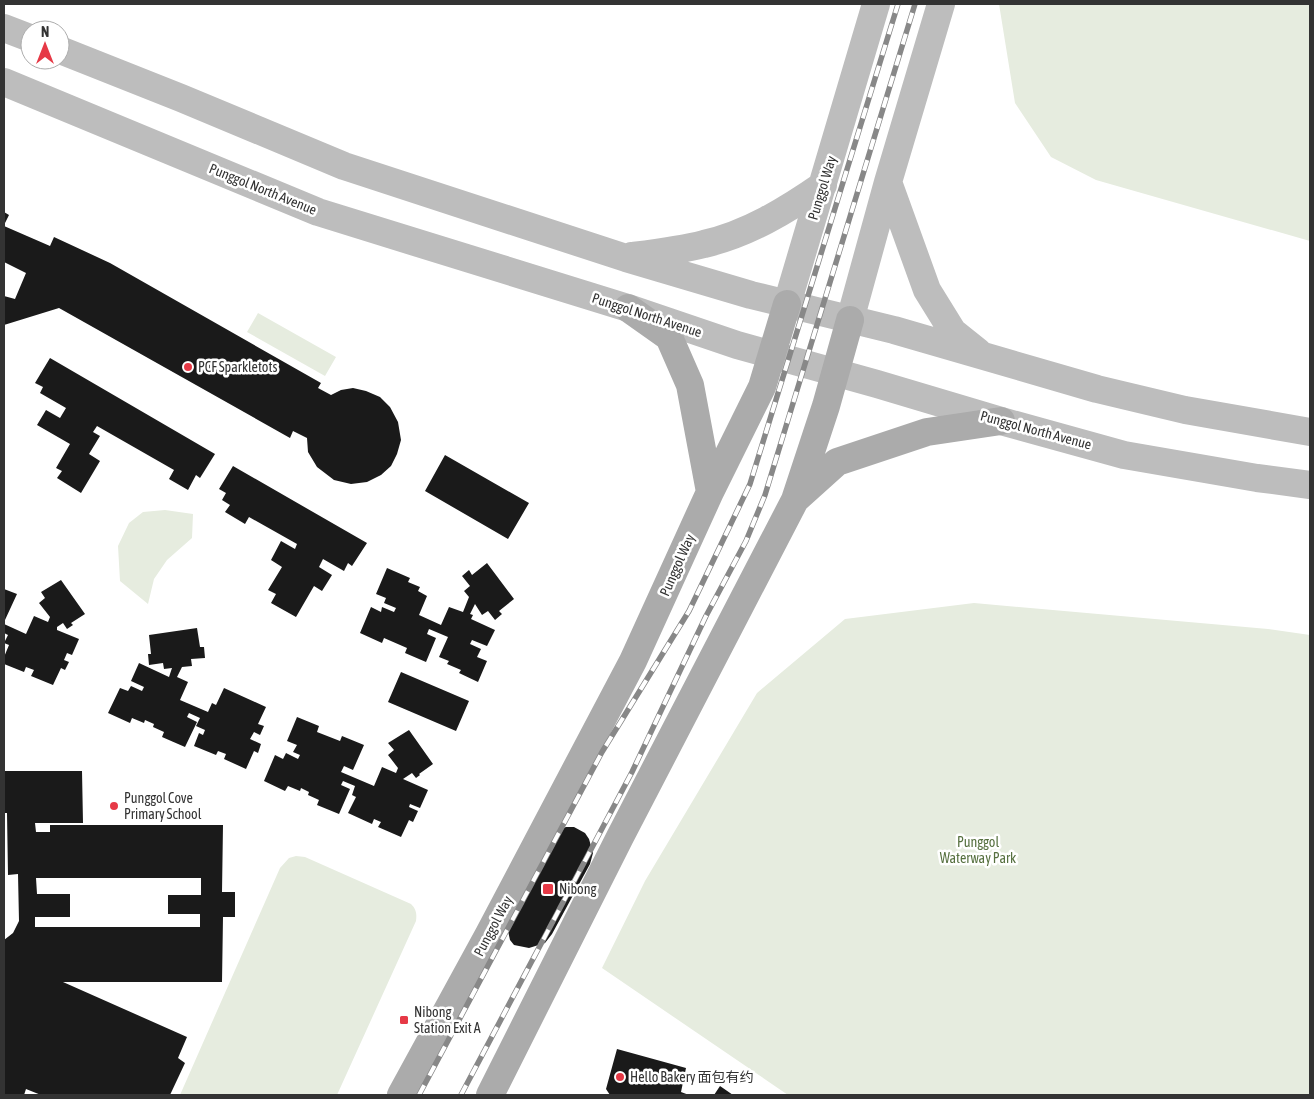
<svg xmlns="http://www.w3.org/2000/svg" width="1314" height="1099" viewBox="0 0 1314 1099" font-family="'Asap Condensed','Noto Sans SC',sans-serif">
<style>
.green{fill:#e6ecdf}
.building{fill:#1a1a1a;fill-rule:evenodd}
.lines{fill:none;stroke-linecap:round;stroke-linejoin:round}
.secondary{stroke:#bdbdbd;stroke-width:28}
.primary{stroke:#ababab;stroke-width:28}
.rail-casing{stroke:#888;stroke-width:5.5}
.rail{stroke:#fff;stroke-width:4;stroke-dasharray:11;stroke-linecap:butt}
.poi-dot{fill:#e63946;stroke:#fff;stroke-width:2}
.labels{text-anchor:middle;dominant-baseline:central;stroke-width:5;stroke-linejoin:round;paint-order:stroke}
.street-label{font-size:14px;fill:#333;stroke:#fff}
.poi-label{font-size:14px;fill:#333;stroke:#fff;text-anchor:start}
.park-label{font-size:14px;fill:#56703f;stroke:#fff}
</style>
<rect width="100%" height="100%" fill="#fff"/>
<path class="green" d="M999 4H1310V241L1096 180 1051 157 1015 103Z
M258 313 336 357 325 376 247 332Z
M165 510 193 514 192 538 167 560 154 579 148 604 120 581 118 546 129 523 143 512Z
M974 603 1268 629 1310 635V1095H788L602 968 645 881 757 693 845 619Z
M296 856 305 857 411 904C416 909 417 913 416 921L337 1095H180L280 868 289 858Z"/>
<path class="building" d="M4 212 9 215 4 225Z
M4 226 50 246 54 237 110 263 321 383 318 388 331 395 341 390 353 388 366 391 380 397 390 407 398 422 401 440 397 454 391 466 381 475 367 482 351 484 334 480 317 467 308 452 307 438 293 431 290 438 59 308 4 325V296L15 299 26 273 4 262Z
M50 358 215 454 200 478 196 475 188 490 169 479 174 470 97 426 93 432 100 436 89 454 100 461 81 493 57 478 62 471 56 468 70 444 37 425 46 410 60 418 66 408 40 393 43 387 35 383Z
M445 455 529 503 508 539 425 491Z
M233 466 367 543 352 566 348 563 344 571 323 559 319 567 332 575 322 591 314 586 296 617 271 603 276 594 268 590 282 567 271 560 281 541 295 549 297 544 249 517 245 524 225 512 230 505 222 500 226 493 219 489Z
M487 563 514 599 499 611 502 614 495 620 488 611 482 615 475 604 470 614 473 615 471 619 495 630 487 646 472 640 470 644 481 649 477 657 487 661 478 682 459 673 461 670 447 664 449 661 439 657 448 637 429 629 427 634 436 638 426 662 405 653 407 648 384 638 382 643 360 633 371 607 381 612 382 607 394 612 396 608 384 603 386 598 376 594 387 568 410 578 408 582 420 587 418 591 427 596 419 615 441 625 449 607 463 612 469 597 464 591 470 586 462 576 469 570 472 575Z
M61 580 85 614 71 623 73 625 67 629 63 623 57 627V630L79 639 72 655 67 653 64 660 69 662 65 670 61 668 53 685 31 676 34 670 26 667 24 672 4 664V657L9 645 4 643 8 635 4 633V624L26 634 34 616 48 622 50 617 39 603 45 598 41 592Z
M4 589 17 594 5 620H4Z
M197 628 200 647H204L205 658 191 659 192 666 182 667 177 677 188 682 180 700 208 712 212 703 216 705 224 688 266 707 258 724 264 726 260 735 254 732 250 739 261 744 258 753 254 751 246 769 224 759 226 754 218 751 216 755 194 746 199 733 203 735 205 730 196 726 200 718 189 713 187 717 197 722 185 747 162 737 164 732 153 727 154 724 145 720 144 723 132 718 130 723 108 713 120 688 128 691 131 686 142 691 144 687 131 681 139 663 169 677 172 668 164 669 163 663 149 665 148 654H151L149 635Z
M401 672 469 701 456 731 388 702Z
M297 717 319 726 317 732 340 741 342 736 364 745 353 770 344 766 341 772 374 786 382 767 396 773 398 768 388 755 394 750 388 743 409 730 433 764 419 774 420 775 416 778 412 773 403 779 428 790 420 808 410 804 409 807 418 811 413 822 409 820 401 837 378 827 381 822 374 819 372 824 348 813 356 797 352 795 355 786 343 781 341 785 350 789 339 814 317 805 319 800 308 795 309 792 301 788 300 791 288 786 285 791 264 781 275 755 283 759 286 753 298 759 300 755 293 752 297 745 287 741Z
M4 771H82L83 823H35L36 832H50V825H223L222 892H235V917H223L222 982H63L187 1037 178 1058 185 1063 170 1095H41L26 1089 24 1095H4V940L13 933 19 921 18 874 8 875 7 813H4ZM36 878H201V895H168V914H200V927H35V917H70V894H37Z
M566 827H574L585 833 589 839 593 853 590 864 552 934 545 943 529 948 514 945 510 940 506 922 558 830Z
M617 1049 686 1068 681 1092 689 1095H610L606 1089Z
M720 1086 733 1095H714Z"/>
<g class="lines">
<path class="secondary" d="M4 28 30 38
M60 50 181 98 344 166 626 258 751 295 894 330 1097 389 1185 410 1310 432
M4 82 318 212 628 308 737 345 877 384 1001 421 1124 455 1257 478 1310 485
M888 182 927 290 953 332 978 352
M632 256C656 253 681 250 704 244 748 234 787 210 823 185
M787 304 876 4
M850 320 888 182 941 4"/>
<path class="primary" d="M628 308 669 337 690 385 710 492
M797 498 837 462 927 432 1001 421
M401 1095 489 934 633 661 710 492 762 387 787 304
M490 1095 620 837 795 500 826 406 850 320"/>
<g class="rail-casing">
<path id="rail" d="M419 1095 602 752 689 611 750 484 898 4
M461 1095 632 772 706 616 746 541 765 495 915 4"/>
</g>
<use href="#rail" class="rail"/>
</g>
<g class="poi-dot">
<circle cx="188" cy="367" r="5"/>
<circle cx="114" cy="806" r="5"/>
<rect x="542" y="883" width="12" height="12" rx="2.5"/>
<rect x="399" y="1015" width="10" height="10" rx="2.5"/>
<circle cx="620" cy="1077" r="5"/>
</g>
<g class="labels">
<g class="street-label">
<text transform="translate(822 188) rotate(-73)">Punggol Way</text>
<text transform="translate(263 189) rotate(22)">Punggol North Avenue</text>
<text transform="translate(647 315) rotate(18)">Punggol North Avenue</text>
<text transform="translate(1036 430) rotate(15)">Punggol North Avenue</text>
<text transform="translate(677 565) rotate(-66)">Punggol Way</text>
<text transform="translate(493 926) rotate(-62)">Punggol Way</text>
</g>
<g class="poi-label">
<text x="198" y="367">PCF Sparkletots</text>
<text x="124" y="798">Punggol Cove<tspan x="124" dy="16">Primary School</tspan></text>
<text x="559" y="889">Nibong</text>
<text x="414" y="1012">Nibong<tspan x="414" dy="16">Station Exit A</tspan></text>
<text x="630" y="1077">Hello Bakery 面包有约</text>
</g>
<g class="park-label">
<text x="978" y="842">Punggol<tspan x="978" dy="16">Waterway Park</tspan></text>
</g>
</g>
<rect width="1314" height="1099" fill="none" stroke="#333333" stroke-width="10"/>
<g transform="translate(45 45)"><circle r="24" fill="#ffffff" stroke="#adadad"/>
<path d="M0-4L9 19L0 12L-9 19Z" fill="#e63946"/>
<text y="-8" font-size="14" font-weight="bold" text-anchor="middle" fill="#333333">N</text>
</g>
</svg>
